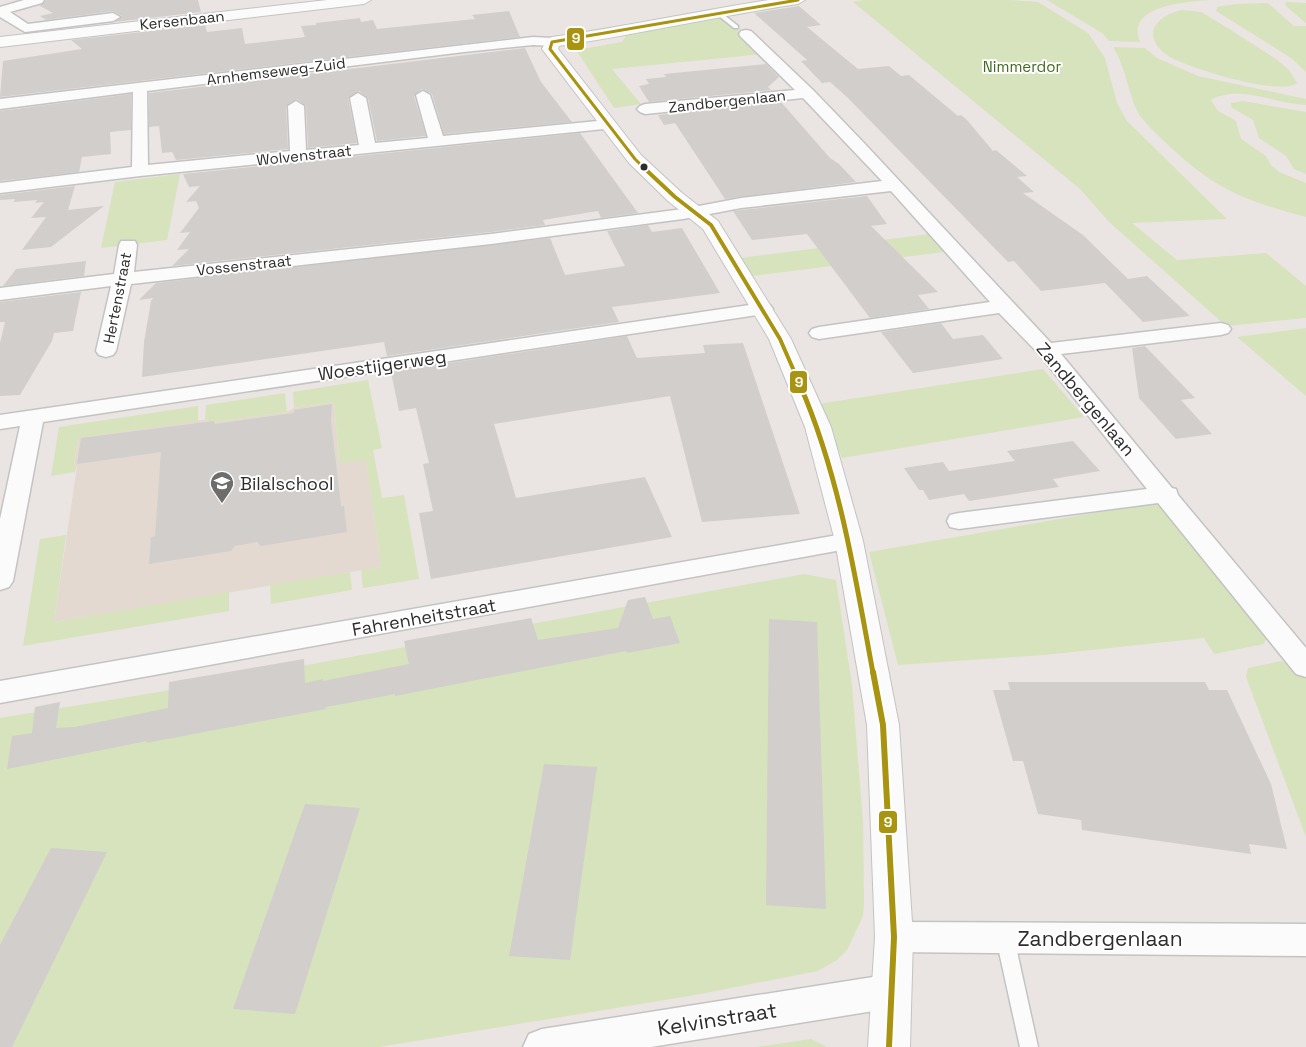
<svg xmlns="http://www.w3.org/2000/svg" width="1306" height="1047" viewBox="0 0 1306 1047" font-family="'Space Grotesk',sans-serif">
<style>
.education{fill:#e4d9d1}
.green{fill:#d7e3bd}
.building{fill:#d1cecc}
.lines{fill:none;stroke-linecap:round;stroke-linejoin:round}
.lane-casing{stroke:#c4c3c3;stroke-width:3}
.street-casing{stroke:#c4c3c3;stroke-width:3}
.secondary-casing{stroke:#c4c3c3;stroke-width:2}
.lane{fill:#fcfbfb;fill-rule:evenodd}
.street{fill:#fcfbfb;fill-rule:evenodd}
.secondary{fill:#fcfbfb;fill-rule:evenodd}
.bus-1-far3-casing{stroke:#fff;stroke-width:5}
.bus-1-far2-casing{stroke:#fff;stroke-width:7}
.bus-1-far1-casing{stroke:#fff;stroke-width:9}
.bus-1-casing{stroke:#fff;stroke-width:10}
.bus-1-far3{stroke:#a99412;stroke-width:3}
.bus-1-far2{stroke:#a99412;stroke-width:4}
.bus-1-far1{stroke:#a99412;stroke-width:5}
.bus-1{stroke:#a99412;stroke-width:6}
.bus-dot{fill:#2c2c2c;stroke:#fff;stroke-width:2}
.labels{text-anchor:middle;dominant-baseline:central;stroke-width:4;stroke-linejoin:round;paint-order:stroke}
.far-street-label{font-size:15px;fill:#2c2c2c;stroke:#fff}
.far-park-label{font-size:15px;fill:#41691d;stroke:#fff}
.street-label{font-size:18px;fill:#2c2c2c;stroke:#fff}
.poi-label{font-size:18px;fill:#2c2c2c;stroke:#fff;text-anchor:start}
.near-street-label{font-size:21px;fill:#2c2c2c;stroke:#fff}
.line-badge{stroke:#fff;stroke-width:2}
.badge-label{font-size:14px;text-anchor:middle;font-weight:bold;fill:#fff}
</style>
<rect width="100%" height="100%" fill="#eae5e2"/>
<path class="education" d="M334 402 339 463 366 459 381 567 54 622 77 466H74L78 438 209 419V423L287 412 294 408Z"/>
<path class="green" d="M864 0H1010L1038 2 1088 33 1105 58 1117 103 1127 121 1227 219 1132 223 1177 260 1266 253 1306 286V318L1226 326 1109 222 1080 189 853 2Z
M1047 0H1210C1187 2 1125 5 1140 42L1109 41 1102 33Z
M1286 2 1306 3V23L1287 7 1285 4Z
M1268 3 1294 26H1306V72L1291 58 1216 11 1217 7 1236 4Z
M1182 10 1201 12 1231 30 1276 59 1289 70 1297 83C1281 97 1190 68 1172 58 1141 40 1151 17 1182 10Z
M715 17 726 18 763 54 612 69 641 104 614 108 576 50 622 42 627 34Z
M1113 47 1145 48 1157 58 1198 76 1306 99V105C1276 104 1240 84 1211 100L1218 111 1236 121 1241 139 1266 156 1271 165 1279 172 1306 183V217C1243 200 1214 189 1166 143 1154 131 1140 120 1134 104 1127 84 1124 65 1113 47Z
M1243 101 1306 112V174L1294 169 1286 156 1259 138 1253 120 1231 107V103Z
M180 174 167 240 101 248 115 182Z
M929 234 944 252 752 276 740 258Z
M1306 328V396L1237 337 1299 329Z
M1043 369 1084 417 842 458 818 404Z
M368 380 382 448 373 450 382 498 404 495 419 579 363 588 361 570 381 567 366 460 339 463 334 402 294 408 293 392Z
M285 393 287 412 209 423V419H205L206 405Z
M198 406V421L78 438 74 465H77L75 472 51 476 59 427Z
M1157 502 1268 633 1264 644 1214 654 1204 638 1044 655 898 665 869 552Z
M66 535 54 622 229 592V611L23 646 40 539Z
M350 572 352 590 271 604 270 585Z
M804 574 836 580 852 685 863 822 864 904 863 916 847 950 837 960 818 971 695 995 434 1038 379 1047H0V718L165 691Z
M1281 661 1296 667 1306 679V837L1246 677 1248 668Z
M811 1039 827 1047H756Z"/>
<path class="building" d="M46 0H198L201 12 115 22 122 16 113 11 46 20 40 16 53 13 40 6Z
M799 6 821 25 807 27 858 69 889 66 901 76 909 75 958 116 961 115 967 120 993 151 996 150 1027 176 1017 177 1034 192 1023 193 1083 235 1128 279 1147 276 1190 316 1143 322 1105 283 1041 291 1014 261 1008 262 848 98 830 82 822 83 801 61 807 60 754 13Z
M509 11 520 37 0 97 3 61 82 49 71 40 205 25 207 32 242 28 245 44 305 37 301 26 316 25V23L360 18 361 22 373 20 377 29 475 19 472 15Z
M525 48 541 82 572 122 444 134 432 94 422 89 414 96 426 136 377 141 368 98 359 91 348 98 357 143 308 148 306 106 297 99 286 106 288 149 176 160 172 152 162 153 159 126 149 127V93Z
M766 64 779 77 768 87 771 90 649 102 639 86 649 84 646 79 666 77 664 74Z
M131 94V130L110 132 111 154 82 157 79 172 0 181V111Z
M781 102 830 158 839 164 856 182 725 199 675 123 664 125 658 115Z
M580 133 638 213 601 218 598 211 543 220 545 225 491 232 172 266 189 249 177 250 190 232 180 233 199 208 196 201 186 202 200 186 189 187 183 174Z
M75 186 68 210 104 206 51 247 22 250 46 217 31 218 44 202 35 203 37 200 14 202 15 199 0 200V195Z
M867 196 887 224 871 226 938 292 918 295 929 309 870 318 807 234 752 240 733 211Z
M648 225 652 232 682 228 720 293 612 307 619 322 387 356 384 342 142 377 144 342 151 301 153 298 139 300 156 283 550 238 565 275 625 266 607 231Z
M86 261 84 276 3 286 16 269Z
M81 292 73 331 54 333 52 341 20 395 0 396V343L5 322H0V302Z
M941 323 953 339 983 335 1003 359 913 373 881 332Z
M627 336 637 358 705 353 703 345 743 343 800 514 702 522 670 396 494 424 516 498 645 477 672 537 431 579 419 513 433 511 423 464 429 463 416 408 399 411 391 372Z
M1145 346 1195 398 1181 400 1212 434 1176 439 1139 398 1132 348Z
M332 404 331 421 341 506H344L347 532 261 546 257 542 235 546 231 551 149 564 151 537 155 536 161 452 77 464 81 438 214 421 215 424 294 413V410Z
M1073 441 1100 471 1053 479 1059 487 969 501 964 494 929 500 923 490H919L904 468 943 462 949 471 1015 461 1007 451Z
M645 597 653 619 670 616 680 643 627 653 626 651 395 696V694L343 704 325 707 326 709 146 743 147 741 7 769 12 736 32 733 35 707 60 702 56 728 75 727 168 708 169 682 304 659 305 683 323 679V681L409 664 404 641 531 618 538 640 618 628 628 600Z
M769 619 817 622 826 909 766 905Z
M1008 682H1205L1209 690H1227L1271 784 1287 849 1249 844 1251 854 1082 830 1081 820 1038 814 1023 761H1013L993 690H1010Z
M544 764 597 767 570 960 509 956Z
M305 804 360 808 295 1014 233 1009Z
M51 848 107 852 12 1047H0V945Z"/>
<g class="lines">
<g class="lane-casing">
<path id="lane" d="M715 11H719L738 26V28H734L715 13Z
M1005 930 1011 933 1014 938 1038 1047H1020L996 938 999 933Z"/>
</g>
<g class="street-casing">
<path id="street" d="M24 0H44L42 3 10 12 28 24 113 13 120 17 113 21 25 32 0 17V7Z
M746 30 751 31 813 90 864 143 1051 343 1221 323 1228 325 1231 329 1228 333 1221 335 1061 354 1172 488 1176 489 1178 495 1306 648V677L1296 674 1158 503 959 529 950 527 947 521 950 515 959 513 1147 489 1039 354 999 313 819 339 812 337 809 333 812 329 819 327 990 302 891 191 741 208 683 219 491 244 131 284 116 351 113 355 106 357 99 355 96 351 111 286 0 300V288L114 274 119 245 121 241H135L137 245 134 272 491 234 683 209 741 198 882 181 803 98 645 114 640 112 637 109 640 106 645 104 795 90 741 37 739 34 741 31Z
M533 37 552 38 559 42 552 46 533 45 464 52 147 91 148 165 290 151 288 106 296 101 304 106 306 150 359 145 350 98 358 93 366 98 375 143 428 138 416 95 423 91 430 95 443 136 608 120 614 122 616 125 614 128 140 176 0 193V183L132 167 133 92 0 109V99Z
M763 303 770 305 773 309 770 313 43 422 13 581 9 587 0 590V519L20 426 0 429V415Z
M849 533 858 535 862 541 858 547 0 703V681Z
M894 922 1306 924V956L894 952 882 948 877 937 882 926Z
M892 974 905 979 910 991 905 1003 892 1008 651 1047H523L529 1034 542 1029Z"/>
</g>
<g class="secondary-casing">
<path id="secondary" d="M327 0H371L364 4 0 47V37Z
M769 0H805L798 4C718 16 639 34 559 46L558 49 641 155 682 193 718 221 791 339 831 427 863 541 899 725 913 937 910 1047H868L875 937 867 725 835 541 805 427 769 339 703 229 668 201 629 163 542 49 547 39 552 37C625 27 697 11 769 0Z"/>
</g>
<use href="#lane" class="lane"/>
<use href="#street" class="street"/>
<use href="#secondary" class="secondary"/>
<g class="bus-1-far3-casing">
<path id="bus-1-far3" d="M644 168 635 159 550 49 552 42 798 0"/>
</g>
<g class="bus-1-far2-casing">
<path id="bus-1-far2" d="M643 167 675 197 711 225 780 339 801 387"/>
</g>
<g class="bus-1-far1-casing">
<path id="bus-1-far1" d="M800 385C840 477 855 576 873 673"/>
</g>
<g class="bus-1-casing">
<path id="bus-1" d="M873 672 883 725 894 937 889 1047"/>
</g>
<use href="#bus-1-far3" class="bus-1-far3"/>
<use href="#bus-1-far2" class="bus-1-far2"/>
<use href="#bus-1-far1" class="bus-1-far1"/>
<use href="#bus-1" class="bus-1"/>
</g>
<defs>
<g id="school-pin" transform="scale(1.25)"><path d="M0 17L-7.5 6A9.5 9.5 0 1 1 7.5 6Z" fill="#6e6d6c" stroke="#fff"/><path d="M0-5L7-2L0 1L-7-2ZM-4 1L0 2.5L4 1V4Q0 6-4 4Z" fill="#fff"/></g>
</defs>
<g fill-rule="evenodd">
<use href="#school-pin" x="222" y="483"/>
</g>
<circle class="bus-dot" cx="644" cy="167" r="4.5"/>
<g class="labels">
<g class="far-street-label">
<text transform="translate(182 20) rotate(-6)">Kersenbaan</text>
<text transform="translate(276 71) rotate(-7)">Arnhemseweg-Zuid</text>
<text transform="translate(727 101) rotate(-6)">Zandbergenlaan</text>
<text transform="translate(304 155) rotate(-6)">Wolvenstraat</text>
<text transform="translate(244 265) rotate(-6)">Vossenstraat</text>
<text transform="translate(117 298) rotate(-79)">Hertenstraat</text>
</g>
<g class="far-park-label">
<text x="1022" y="66">Nimmerdor</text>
</g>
<g class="street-label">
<text transform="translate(382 365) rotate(-8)">Woestijgerweg</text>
<text transform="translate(1086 399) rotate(50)">Zandbergenlaan</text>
<text transform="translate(424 617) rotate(-10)">Fahrenheitstraat</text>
</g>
<g class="poi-label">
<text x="240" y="483">Bilalschool</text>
</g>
<g class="near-street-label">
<text x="1100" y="938">Zandbergenlaan</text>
<text transform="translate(717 1019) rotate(-9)">Kelvinstraat</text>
</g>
</g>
<g class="line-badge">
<rect x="566" y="27" width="19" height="24" rx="5" fill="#a99412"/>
<rect x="789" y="370" width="19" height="24" rx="5" fill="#a99412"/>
<rect x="878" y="810" width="20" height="24" rx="5" fill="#a99412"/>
</g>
<g class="badge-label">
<text x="576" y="43">9</text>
<text x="799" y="387">9</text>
<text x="888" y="827">9</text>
</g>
</svg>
